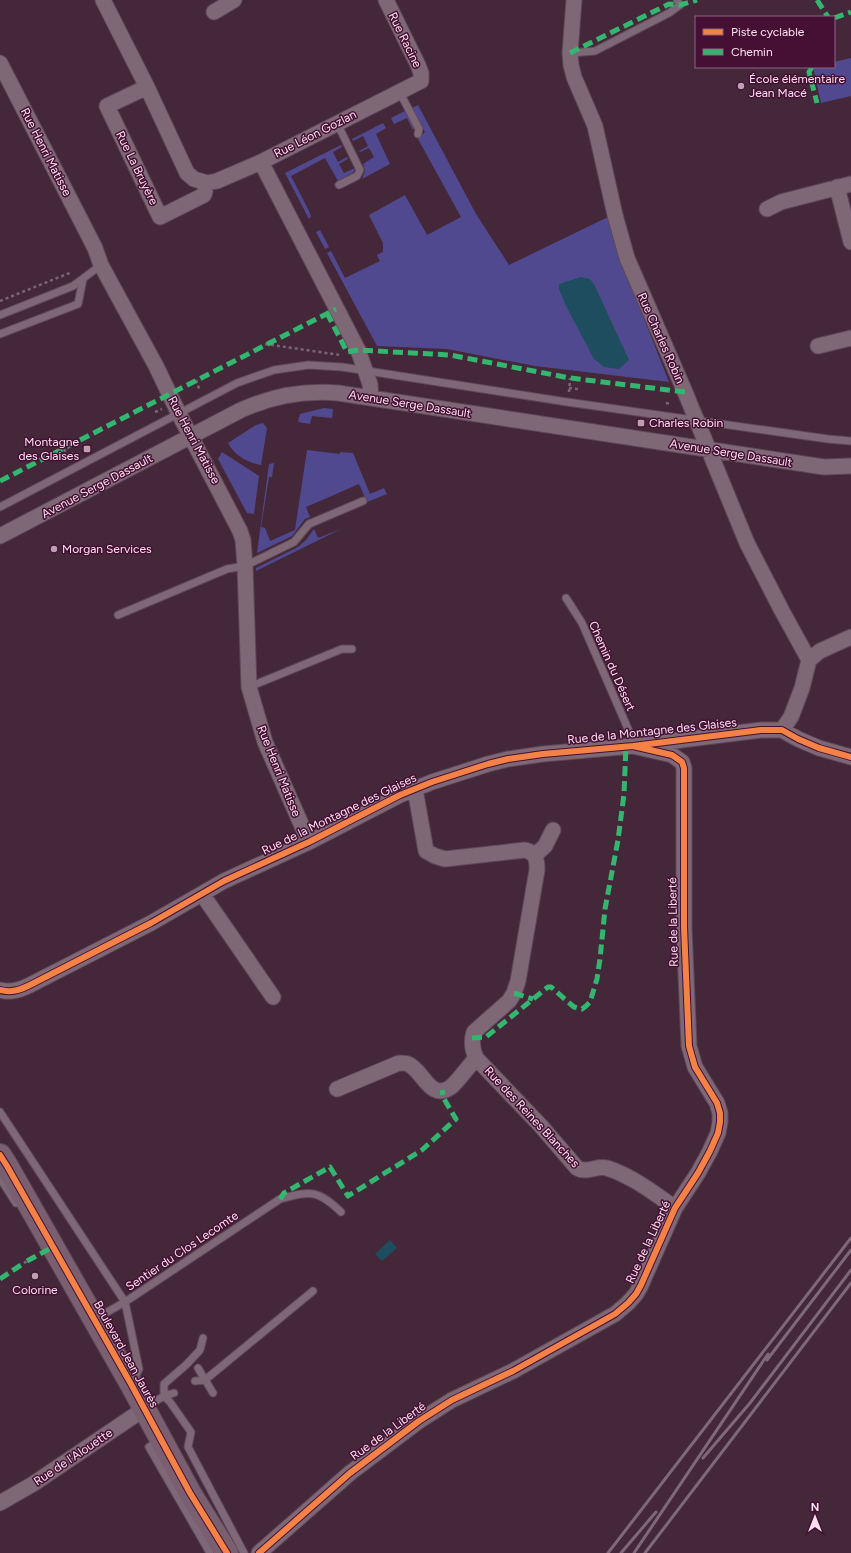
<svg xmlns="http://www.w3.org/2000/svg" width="851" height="1553" viewBox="0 0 851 1553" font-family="Figtree,sans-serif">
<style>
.green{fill:#51498f}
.water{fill:#1e4d5f}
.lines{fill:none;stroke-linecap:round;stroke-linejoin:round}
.service-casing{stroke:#5f4756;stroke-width:9}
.minor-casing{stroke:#5f4756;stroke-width:17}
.primary-casing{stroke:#5f4756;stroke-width:24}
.path{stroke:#7b6572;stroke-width:2.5;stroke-dasharray:3 3;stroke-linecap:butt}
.service{stroke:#7e6876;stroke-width:7}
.minor{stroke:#7e6876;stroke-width:15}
.primary{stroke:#795f70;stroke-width:22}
.rail{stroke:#7f6976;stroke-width:3}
.quiet{stroke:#33b770;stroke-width:5;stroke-dasharray:10 5;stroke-linecap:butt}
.cycleway-casing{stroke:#451034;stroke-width:8}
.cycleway{stroke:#f48246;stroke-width:6}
.poi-dot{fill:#bca0b0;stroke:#451034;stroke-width:1.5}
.labels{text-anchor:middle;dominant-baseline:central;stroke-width:3;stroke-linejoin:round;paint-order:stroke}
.street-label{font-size:12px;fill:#fde1f0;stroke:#451034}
.poi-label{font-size:12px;fill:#fde1f0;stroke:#451034;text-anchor:start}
</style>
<rect width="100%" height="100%" fill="#44283a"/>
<path class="green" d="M851 58V96L821 103 813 67H834V62Z
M418 105 476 214 509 265 608 217 624 268 669 382 535 366 447 349 377 346 327 253 331 251 345 278 380 261 377 255 383 252V243L369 215 405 195 427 235 461 217 418 139 425 132 412 108Z
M405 111 414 127 413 130 407 118 394 124 391 118Z
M383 123 386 128 376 134 390 164 362 179 365 171 363 164 374 157 369 148 360 152 359 151 368 146 363 136 353 141 352 139Z
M341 145 342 147 333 152 338 162 347 157 348 159 339 164 344 173 355 168 353 173 338 181 325 158 291 176 309 211 311 216 309 219 285 173Z
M320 230 329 247 325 249 316 232Z
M324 408 333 409 332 418 312 416 310 424 298 422 300 414Z
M263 423 267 428 261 465C248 463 234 455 228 443L256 425Z
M307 450 340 454V452L353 453 370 494 384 488 387 494 367 502 359 484 306 507 310 517 305 519 292 536 257 553 269 464 274 463 272 477H269L261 527 265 528 270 541 295 530Z
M222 452 259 476 254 514 247 513 218 459Z
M314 529 318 538 341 529 256 571V568L298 547 306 540Z"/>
<path class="water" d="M581 277 590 279 595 286 629 360 619 369 604 367 594 359 565 304 559 289V284Z
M390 1240 397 1248 382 1261 375 1254Z"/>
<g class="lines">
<g class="service-casing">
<path id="service" d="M570 53 595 51 669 13 680 5 677 0
M399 91 419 129 418 134
M337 123 360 170 357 176 339 185
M0 315 73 286 101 265
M0 334 78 304 83 279
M0 507 237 383 274 370 308 365 342 367 567 402 828 439 851 441
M566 598 582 623 632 738 633 746
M118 615 227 569 245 566 294 542 309 524 363 501
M249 687 342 649H352
M0 1112 125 1302 139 1369 133 1381
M0 1178 16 1203
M95 1319 125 1302 280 1199C311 1191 317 1189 341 1212
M198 1368 213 1393
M195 1381 205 1380 313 1291
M174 1393 164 1396 170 1402 191 1432 188 1447 244 1553
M146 1407 164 1396V1384L187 1364 200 1350 203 1338
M159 1440 149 1447 210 1553"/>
</g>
<g class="minor-casing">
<path id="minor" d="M103 0 147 87 187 173 194 179 207 183 217 181 261 162 421 81V73L418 65 386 0
M574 0 570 53 571 65 574 77 595 126 615 215 627 258 685 392 747 543 782 611 809 660
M214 12 234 0
M0 63 95 248 101 265 156 366 179 414 240 531 243 540 245 566 249 687 265 742 309 842
M147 87 107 106 160 217 204 195 207 183
M261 162 358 350 370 384 371 398
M837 187 851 242
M767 209 781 202 851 184
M818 346 851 338
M0 536 241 410C272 396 303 390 338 393L824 467 851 466
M782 730 791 717 802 688 809 660 820 651 851 637
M415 789 426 851 435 856 445 859 525 850C536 853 537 859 537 870L518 981 514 993 509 1001 474 1032C471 1041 472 1049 476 1058L540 1125 577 1168C587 1174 597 1165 607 1168 632 1176 654 1193 675 1208
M535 855 545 846 553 830
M202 894 273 997
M0 990C11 993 20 990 30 985L151 923 224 881 309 842 400 795 432 782 488 764 508 759 543 754 633 746 761 730H782L798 739 819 748 851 757
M337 1089 399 1063C402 1063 406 1063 408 1064 423 1070 430 1102 451 1087 458 1081 469 1066 476 1058
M0 1503 33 1484 144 1409
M259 1553 350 1473 419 1421 452 1400 513 1371 615 1314 628 1303 636 1294 641 1285 675 1208 698 1173 710 1151 718 1133 720 1122V1113L717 1103 695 1067 689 1046 684 927V768L682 762 672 755 633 746"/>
</g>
<g class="primary-casing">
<path id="primary" d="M0 1155 7 1166 131 1384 190 1493 227 1553"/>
</g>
<path class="path" d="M0 301 72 272
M265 344 340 355
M196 380 200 391
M569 388 578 389
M569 392 570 378
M666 403 671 404
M155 412 162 409
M64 449 70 461
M67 456 73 453
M24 1263 27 1261"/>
<use href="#service" class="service"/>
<use href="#minor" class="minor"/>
<use href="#primary" class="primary"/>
<path class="rail" d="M767 1360 851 1250
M703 1458 750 1403 851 1270
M608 1553 851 1238
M621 1553 656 1512
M634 1553 768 1354
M645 1553 851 1283"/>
<path class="quiet" d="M817 0 828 17
M834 18 851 12
M570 53 669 4 680 5 697 0
M812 67 809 72 817 103
M327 313 347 352 358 350 450 355 570 378 685 392
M0 481 336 309
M514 993 533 999
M472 1038 486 1037 548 987H551L574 1007 582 1009 586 1006 590 1002 597 979 600 959 605 909 618 840 624 794 626 746
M280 1199 284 1193 330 1167 348 1196 422 1150 456 1119 444 1099 442 1090
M27 1261 53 1247
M0 1279 24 1263"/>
<g class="cycleway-casing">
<path id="cycleway" d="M0 990C11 993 20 990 30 985L151 923 224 881 309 842 400 795 432 782 488 764 508 759 543 754 633 746 761 730H782L798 739 819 748 851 757
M0 1155 7 1166 131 1384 190 1493 227 1553
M259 1553 350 1473 419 1421 452 1400 513 1371 615 1314 628 1303 636 1294 641 1285 675 1208 698 1173 710 1151 718 1133 720 1122V1113L717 1103 695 1067 689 1046 684 927V768L682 762 672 755 633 746"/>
</g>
<use href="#cycleway" class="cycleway"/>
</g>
<g class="poi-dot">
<circle cx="741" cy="86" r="4"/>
<rect x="637" y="419" width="8" height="8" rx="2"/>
<rect x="83" y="445" width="8" height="8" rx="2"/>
<circle cx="54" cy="549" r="4"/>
<circle cx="35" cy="1276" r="4"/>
</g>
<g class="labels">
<g class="street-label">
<text transform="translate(405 40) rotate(64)">Rue Racine</text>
<text transform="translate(315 134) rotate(-27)">Rue Léon Gozlan</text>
<text transform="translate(46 152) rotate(63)">Rue Henri Matisse</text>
<text transform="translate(137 168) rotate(64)">Rue La Bruyère</text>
<text transform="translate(661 338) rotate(66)">Rue Charles Robin</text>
<text transform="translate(410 404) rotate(9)">Avenue Serge Dassault</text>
<text transform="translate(194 440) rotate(62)">Rue Henri Matisse</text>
<text transform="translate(731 453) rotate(9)">Avenue Serge Dassault</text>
<text transform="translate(97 486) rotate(-28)">Avenue Serge Dassault</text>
<text transform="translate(612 666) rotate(66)">Chemin du Désert</text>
<text transform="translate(652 731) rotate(-6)">Rue de la Montagne des Glaises</text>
<text transform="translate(279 771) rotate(68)">Rue Henri Matisse</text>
<text transform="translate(339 814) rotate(-26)">Rue de la Montagne des Glaises</text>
<text transform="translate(673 922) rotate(-91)">Rue de la Liberté</text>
<text transform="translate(532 1117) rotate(47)">Rue des Reines Blanches</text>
<text transform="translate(648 1242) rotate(-65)">Rue de la Liberté</text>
<text transform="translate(182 1251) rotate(-34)">Sentier du Clos Lecomte</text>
<text transform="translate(126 1354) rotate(61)">Boulevard Jean Jaurès</text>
<text transform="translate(388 1431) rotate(-36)">Rue de la Liberté</text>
<text transform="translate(73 1457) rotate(-34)">Rue de l'Alouette</text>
</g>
<g class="poi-label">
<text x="749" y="79">École élémentaire<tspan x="749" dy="14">Jean Macé</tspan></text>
<text x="649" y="423">Charles Robin</text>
<text x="79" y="442" text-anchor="end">Montagne<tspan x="79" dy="14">des Glaises</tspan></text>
<text x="62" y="549">Morgan Services</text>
<text x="35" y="1290" text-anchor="middle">Colorine</text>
</g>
</g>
<rect x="695" y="16" width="140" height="52" fill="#451034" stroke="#8f647f"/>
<rect x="703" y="29" width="20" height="6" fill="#f48246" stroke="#8f647f"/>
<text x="731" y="36" font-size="12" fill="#fde1f0">Piste cyclable</text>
<rect x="703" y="49" width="20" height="6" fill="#33b770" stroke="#8f647f"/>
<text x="731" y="56" font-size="12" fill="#fde1f0">Chemin</text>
<g transform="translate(815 1517)" stroke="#451034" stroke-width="3" paint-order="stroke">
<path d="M0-3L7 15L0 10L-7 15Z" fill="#fde1f0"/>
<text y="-6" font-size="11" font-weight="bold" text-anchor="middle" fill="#fde1f0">N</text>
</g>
</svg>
